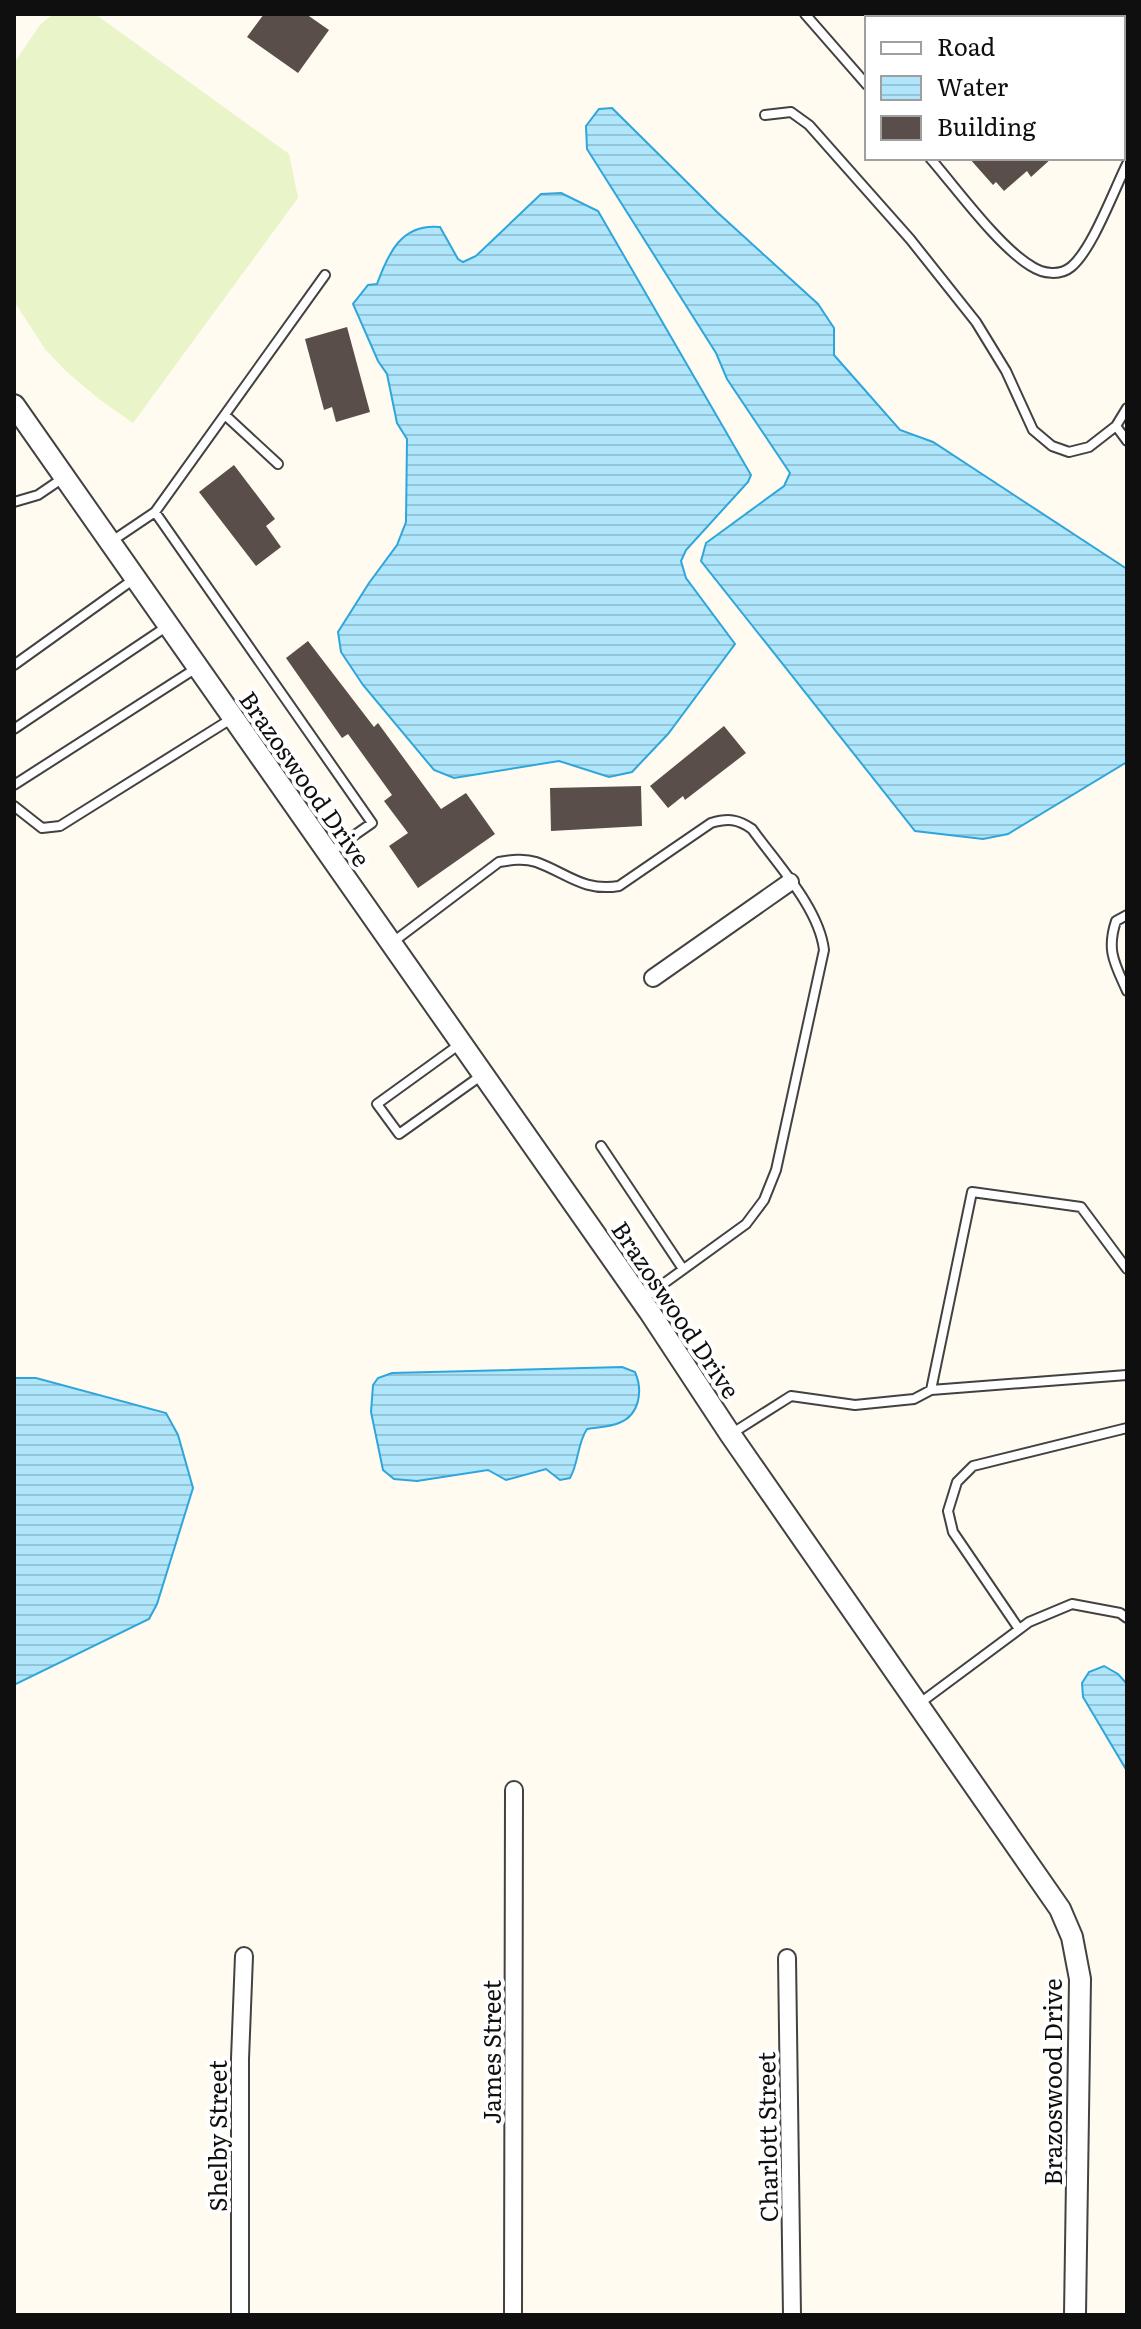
<svg xmlns="http://www.w3.org/2000/svg" width="1141" height="2329" viewBox="0 0 1141 2329" font-family="Literata,serif">
<style>
.pitch{fill:#e9f4c8}
.water{fill:url(#water-rules);stroke:#2ea6db;stroke-width:2}
.building{fill:#594e4a}
.lines{fill:none;stroke-linecap:round;stroke-linejoin:round}
.service-casing{stroke:#424242;stroke-width:12}
.minor-casing{stroke:#424242;stroke-width:20}
.tertiary-casing{stroke:#424242;stroke-width:24}
.service{stroke:#fff;stroke-width:8}
.minor{stroke:#fff;stroke-width:16}
.tertiary{stroke:#fff;stroke-width:20}
.labels{text-anchor:middle;dominant-baseline:central;stroke-width:8;stroke-linejoin:round;paint-order:stroke}
.street-label{font-size:24px;fill:#0f0f0f;stroke:#fff}
</style>
<defs>
<pattern id="water-rules" width="6" height="5" patternUnits="userSpaceOnUse" patternTransform="scale(2)"><rect width="6" height="5" fill="#afe6fc"/><path d="M0 2.5h6" fill="none" stroke="#95c4d7"/></pattern>
</defs>
<rect width="100%" height="100%" fill="#fffbf0"/>
<path class="pitch" d="M53 14H95L289 154 298 198 133 423 99 399 67 372 45 349 14 301V63L40 25Z"/>
<path class="water" d="M612 108 717 212 818 304 834 328V355L900 430 933 442 1127 569V762L1008 834 983 839 915 831 701 561 706 543 784 486 790 473 727 379 716 353 587 149 586 126 599 109Z
M561 193 598 211 751 475 748 482 686 550 681 561 686 578 735 644 668 734 632 772 609 777 559 761 454 778 434 770 363 685 341 652 338 632 369 583 397 545 406 522 407 439 397 423 387 374 378 361 353 304 368 285 377 284C388 254 401 223 440 227L458 259 463 262 476 256 541 194Z
M622 1367 635 1372C643 1390 640 1415 619 1423 610 1427 597 1427 587 1429 577 1444 579 1462 570 1478L560 1480 546 1469 506 1480 488 1470 417 1481 394 1479 383 1470 371 1412 373 1385 378 1378 392 1373Z
M14 1378H36L166 1413 178 1435 193 1488 157 1604 149 1619 14 1685Z
M1104 1666 1118 1674 1127 1684V1771L1083 1697 1082 1683 1089 1672Z"/>
<path class="building" d="M264 14H306L329 30 298 73 247 37Z
M969 158H1052L1031 177 1027 171 1004 191 996 182 993 185Z
M347 327 370 412 336 422 332 407 324 410 305 339Z
M234 465 275 519 266 526 281 547 256 566 199 492Z
M308 641 374 727 378 723 441 809 466 793 495 834 418 888 389 846 408 833 384 801 392 795 348 734 342 738 286 658Z
M724 726 746 753 685 800 683 796 668 808 650 786Z
M641 786 642 826 551 831 550 788Z"/>
<g class="lines">
<g class="service-casing">
<path id="service" d="M805 14 867 85
M1123 24 1125 20
M765 115 791 112 809 125 910 239 976 322 1006 371 1033 430 1052 446 1069 452 1089 447 1116 426
M1123 145 1127 147
M930 158C957 189 998 246 1031 266 1043 274 1060 276 1071 267 1092 250 1114 190 1127 164
M1127 408 1116 426 1127 441
M225 415 278 464
M14 502 38 495 63 478
M155 512 372 823 329 853
M112 541 155 512 325 275
M14 665 134 579
M14 729 166 627
M14 785 198 667
M14 806 42 828 60 826 231 719
M1127 915 1116 921C1106 951 1115 964 1127 991
M393 942 499 862C511 860 524 858 536 862 567 873 583 892 619 886L711 823C728 818 738 819 752 829 777 864 819 908 824 950L776 1170 764 1200 746 1224 641 1300
M460 1044 377 1104 399 1134 482 1075
M601 1146 683 1269
M931 1390 972 1192 1081 1207 1127 1269
M731 1434 791 1396 855 1405 914 1399 931 1390 1127 1375
M1019 1629 953 1532 948 1511 957 1482 973 1466 1127 1428
M920 1703 1029 1622 1072 1604 1120 1613 1127 1618"/>
</g>
<g class="minor-casing">
<path id="minor" d="M653 978 790 882
M787 1958 792 2315
M240 2315V2059L244 1956
M513 2315 514 1790"/>
</g>
<g class="tertiary-casing">
<path id="tertiary" d="M14 405 649 1311 730 1434 1060 1909 1072 1937 1080 1979 1075 2315"/>
</g>
<use href="#service" class="service"/>
<use href="#minor" class="minor"/>
<use href="#tertiary" class="tertiary"/>
</g>
<g class="labels">
<g class="street-label">
<text transform="translate(306 778) rotate(55)">Brazoswood Drive</text>
<text transform="translate(677 1309) rotate(56)">Brazoswood Drive</text>
<text transform="translate(490 2052) rotate(-90)">James Street</text>
<text transform="translate(1051 2082) rotate(-90)">Brazoswood Drive</text>
<text transform="translate(216 2136) rotate(-90)">Shelby Street</text>
<text transform="translate(766 2137) rotate(-91)">Charlott Street</text>
</g>
</g>
<rect width="1141" height="2329" fill="none" stroke="#0f0f0f" stroke-width="32"/>
<rect x="865" y="16" width="260" height="144" fill="#ffffff" stroke="#9f9f9f" stroke-width="2"/>
<rect x="881" y="42" width="40" height="12" fill="#ffffff" stroke="#9f9f9f" stroke-width="2"/>
<text x="937" y="56" font-size="24" fill="#0f0f0f">Road</text>
<rect x="881" y="76" width="40" height="24" fill="url(#water-rules)" stroke="#9f9f9f" stroke-width="2"/>
<text x="937" y="96" font-size="24" fill="#0f0f0f">Water</text>
<rect x="881" y="116" width="40" height="24" fill="#594e4a" stroke="#9f9f9f" stroke-width="2"/>
<text x="937" y="136" font-size="24" fill="#0f0f0f">Building</text>
</svg>
